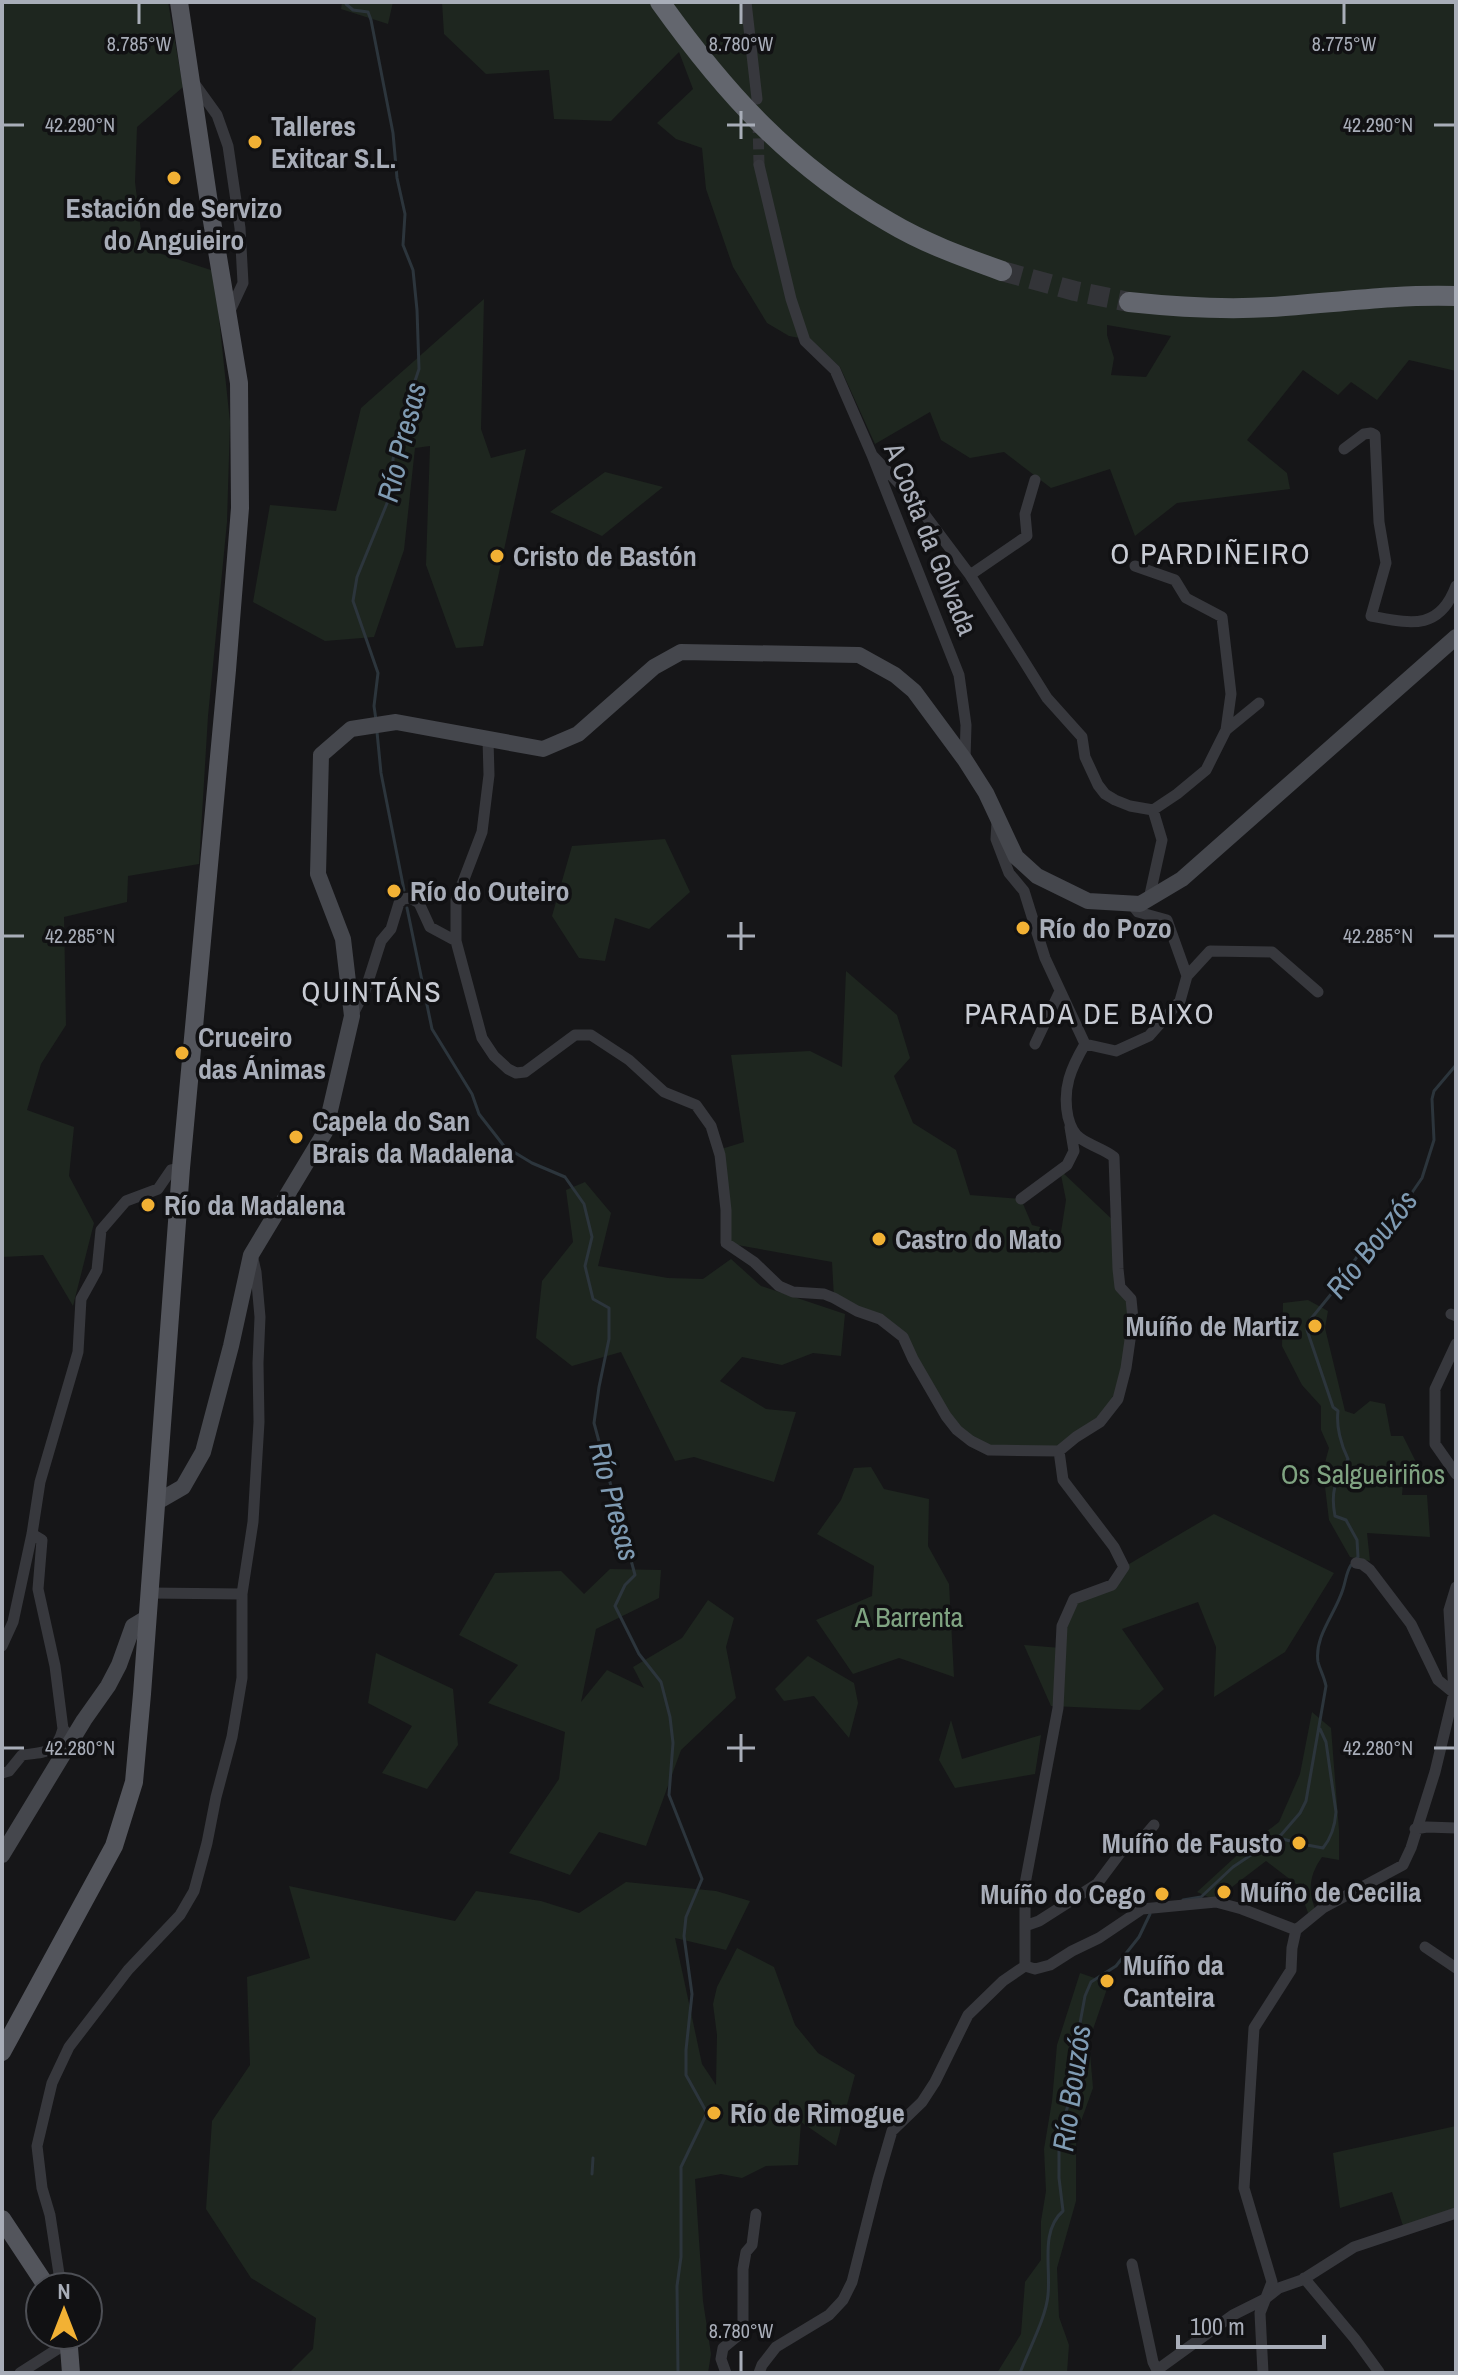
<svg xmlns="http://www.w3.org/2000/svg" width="1458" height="2375" viewBox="0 0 1458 2375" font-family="'Archivo Narrow',sans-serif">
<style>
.green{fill:#1e261f;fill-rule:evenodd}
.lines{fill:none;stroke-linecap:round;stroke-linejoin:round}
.stream{stroke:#2c353c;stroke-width:3}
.street-tunnel{stroke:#333438;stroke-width:11;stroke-dasharray:11 5.5;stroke-linecap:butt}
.highway-tunnel{stroke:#333438;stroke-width:20;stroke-dasharray:20 10;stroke-linecap:butt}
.street{stroke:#37383d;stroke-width:11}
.secondary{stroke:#45474d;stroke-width:16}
.primary{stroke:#53555c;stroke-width:18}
.highway{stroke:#63666e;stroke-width:20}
.ticks{fill:none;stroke:#a8adb8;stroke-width:3}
.poi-dot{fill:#f2b134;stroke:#111113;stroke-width:3}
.labels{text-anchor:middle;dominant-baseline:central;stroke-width:7;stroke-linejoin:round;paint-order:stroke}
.poi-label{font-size:28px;font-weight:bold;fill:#a8adb8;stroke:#111113;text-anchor:start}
.street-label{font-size:28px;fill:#a8adb8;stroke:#111113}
.park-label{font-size:28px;fill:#7fa381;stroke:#111113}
.water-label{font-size:30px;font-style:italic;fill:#7f9bb3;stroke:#111113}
.neighbourhood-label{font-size:30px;letter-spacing:2px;fill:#c9ccd4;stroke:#111113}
.ticks-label{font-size:20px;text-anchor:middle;fill:#a8adb8;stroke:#111113;stroke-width:7;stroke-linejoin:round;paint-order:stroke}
</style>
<rect width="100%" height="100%" fill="#161618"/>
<path class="green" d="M2 2H168L183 87 137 127 135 182 143 248 214 271 230 422 227 522 208 716 199 864 128 876 127 902 64 917 66 1025 41 1064 27 1110 74 1127 69 1176 94 1223 73 1306 43 1255 2 1257Z
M342 2H393L388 24 341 9Z
M442 2H1456V371L1409 360 1377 400 1351 382 1338 395 1303 370 1247 440 1287 473 1290 489 1177 503 1135 536 1110 469 1051 488 1004 452 970 458 941 440 930 412 875 444 840 367 810 340 789 336 767 323 733 267 706 189 702 148 676 139 657 123 693 89 679 52 611 121 554 119 549 70 486 74 444 34ZM1107 325 1171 336 1146 377 1111 375 1114 358 1107 335Z
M484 299 481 429 491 458 526 449 483 646 456 648 426 565 430 446 415 448 404 550 374 637 325 641 253 602 270 505 336 511 361 408Z
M605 472 663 487 602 536 550 512Z
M665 839 690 892 649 929 615 918 605 961 579 958 552 916 572 846Z
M846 971 897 1015 910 1058 894 1076 913 1123 956 1150 970 1195 1021 1199 1032 1225 1061 1232 1066 1200 1060 1170 1117 1224 1118 1269 1131 1299 1118 1399 1059 1451 989 1450 957 1430 903 1337 834 1298 832 1262 726 1243 718 1150 744 1142 731 1055 810 1051 842 1067Z
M585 1182 611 1213 598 1266 668 1278 703 1279 731 1259 761 1286 845 1314 841 1356 813 1353 782 1365 742 1357 720 1381 766 1409 796 1412 774 1482 694 1457 675 1461 621 1352 572 1366 536 1338 542 1281 573 1242 566 1190Z
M1308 1300 1328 1311 1325 1328 1345 1411 1354 1414 1370 1401 1385 1404 1391 1436H1403L1418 1466 1404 1471 1402 1495H1427L1430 1537 1367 1533 1370 1561 1350 1557 1329 1520 1323 1470 1329 1448 1321 1430V1406L1302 1385 1282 1346 1283 1303Z
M871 1467 884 1489 929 1499 928 1546 949 1584 954 1677 899 1658 853 1674 816 1620 872 1596 874 1566 817 1534 841 1500 854 1468Z
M1214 1514 1334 1573 1285 1652 1214 1697 1216 1647 1198 1602 1122 1629 1164 1689 1140 1710 1051 1706 1024 1645 1061 1648 1074 1599 1112 1585 1124 1567Z
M610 1569 661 1570 659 1598 596 1629 581 1702 607 1670 644 1688 633 1667 682 1638 708 1600 734 1618 726 1647 736 1698 681 1750 646 1846 599 1832 570 1875 509 1853 559 1779 565 1732 488 1703 518 1665 459 1635 495 1573 561 1571 584 1594Z
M376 1653 453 1689 458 1745 427 1789 382 1773 412 1726 368 1703Z
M808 1656 854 1683 858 1703 849 1738 814 1696 784 1701 775 1689Z
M1312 1712 1331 1728 1339 1830V1860L1322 1857C1309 1875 1307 1893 1317 1913L1310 1918 1304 1902V1883L1300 1887 1266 1861 1215 1900 1197 1892 1245 1848 1279 1822 1300 1774Z
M951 1720 962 1759 1041 1735 1035 1774 955 1788 939 1760Z
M626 1882 716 1891 750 1901 726 1950 675 1938 702 2064 716 2085 717 2035 713 2004 717 1987 737 1948 774 1967 795 2025 818 2053 855 2075 836 2146 801 2122 798 2165 766 2166 742 2178 721 2174 695 2179 703 2301 711 2354 708 2373H289L313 2349 316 2318 251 2278 206 2209 212 2121 250 2065 247 1977 310 1958 289 1886 455 1921 476 1891 541 1901 579 1913Z
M1080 1973 1109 1983 1089 2041 1093 2088 1076 2135V2201L1057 2268 1059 2317 1069 2345 1067 2373H997L1021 2334 1025 2282 1041 2260V2221L1046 2191 1044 2149 1052 2101 1057 2045Z
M1456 2126V2213L1404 2229 1392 2192 1340 2208 1333 2153Z"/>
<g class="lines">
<path class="stream" d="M347 2 346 4 353 10 368 12 371 20 393 133 397 178 405 214 403 245 413 270 417 310 419 369 402 420 393 459 392 491 357 577 353 601 378 673 374 706 376 720
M377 732 381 773 404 890
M407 908 432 1029 472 1094 479 1114 504 1146 532 1163 565 1177 584 1204 592 1237 585 1266 593 1299 609 1308V1339L599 1387 594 1423 635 1575 625 1585 615 1606 639 1654 661 1682 670 1717 673 1743 669 1795 702 1879 686 1917 684 1936 692 1994 686 2050V2075L707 2113 681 2167V2257L677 2286 678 2373
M1356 1559 1358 1557 1357 1540 1346 1520 1335 1516C1330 1490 1336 1481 1348 1459 1341 1445 1336 1426 1338 1411L1333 1407 1307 1330 1310 1320 1332 1293 1368 1241 1396 1216 1422 1178 1434 1140 1432 1099 1434 1091 1456 1065
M1279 1838 1294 1842
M1307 1845 1323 1848C1332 1837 1335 1826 1336 1812L1326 1742 1320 1729
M1183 1900 1201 1897 1233 1867 1281 1835 1300 1813 1306 1801 1326 1686C1324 1676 1320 1670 1318 1662 1314 1636 1336 1613 1343 1589 1346 1580 1346 1573 1351 1565
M592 2174 593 2158
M1020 2373C1028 2351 1046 2318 1048 2295 1051 2267 1040 2231 1063 2211L1059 2178V2138L1068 2105 1071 2044 1078 2034 1085 1996 1091 1982 1116 1966 1139 1937 1150 1914"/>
<path class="street-tunnel" d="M758 122 759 165"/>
<path class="highway-tunnel" d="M1002 271 1075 291 1129 302"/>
<path class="street" d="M746 2 757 99
M194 83 217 115 228 146 240 228 243 283 229 313
M759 165 791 299 805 341 835 370 872 455 959 675 966 725 965 759
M1344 449 1364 434 1371 433 1375 435 1379 522 1386 563 1371 616C1409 623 1439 632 1456 586
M872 455 910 495 970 575 1047 698 1082 737 1085 757 1098 785 1105 794 1115 800 1130 806 1153 810 1177 794 1206 770 1226 730 1231 694 1222 617 1186 598 1175 580 1135 566
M970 575 1027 536 1025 514 1035 480
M1226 730 1259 703
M488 739 489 775 482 832 456 900V941L482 1038 494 1056 508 1069 516 1073 525 1072 575 1035H591L629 1060 664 1092 696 1105 711 1126 720 1155 726 1210V1243L754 1262 779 1286 793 1292 824 1294 834 1298 857 1311 880 1319 903 1337 913 1359 946 1416 957 1430 971 1441 989 1450 1059 1451
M997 822 996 839 1009 873 1024 891 1045 958 1085 1044C1071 1068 1062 1088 1068 1117 1070 1125 1073 1133 1080 1138 1091 1146 1104 1149 1114 1157L1118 1269 1120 1287 1131 1299 1133 1319 1126 1368 1118 1399 1100 1422 1076 1437 1059 1451 1063 1480 1114 1547 1124 1567 1112 1585 1074 1599 1062 1626 1058 1708 1025 1884V1966
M1149 899 1162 840 1153 810
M1187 976 1210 951 1272 952 1318 992
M352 1016 365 991 381 941 391 929 399 903 403 899 410 898 419 903 430 927 456 941
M1035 1044 1060 991
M1085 1044 1116 1051 1149 1036 1180 1001 1187 976 1167 920 1138 912 1131 903
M1021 1199 1067 1165 1074 1151 1070 1127
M1451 1314 1456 1316
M1456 1344 1435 1389V1444L1456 1474
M32 1534 42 1540 38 1589 55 1666 63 1729 73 1738
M1356 1563 1362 1564 1370 1570 1411 1624 1438 1680 1454 1693
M149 1593 242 1594
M2 1646 13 1622 32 1534 40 1482 78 1352 81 1299 97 1270 101 1230 126 1201 158 1189 171 1170 181 1168
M2 1773 9 1771 22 1755C46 1752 56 1754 63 1729
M1415 1829 1427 1827 1456 1828
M1025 1926 1039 1921 1097 1884 1121 1852 1137 1845 1154 1825
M1425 1947 1456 1968
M1025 1966 1035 1969 1050 1965 1072 1951 1099 1938 1142 1909 1216 1902 1242 1909 1296 1930
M1132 2264 1153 2362 1157 2370 1233 2315 1265 2299 1279 2288 1302 2280 1354 2247 1456 2213
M1304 2278 1355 2339 1379 2372
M61 2287 50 2215 42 2188 37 2146 52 2083 69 2047 128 1970 180 1915 194 1891 207 1843 216 1797 232 1737 242 1678V1594L253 1522 259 1422 258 1363 260 1317 256 1272 253 1259
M20 2373 70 2341
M726 2373 721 2359 723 2348 740 2334 743 2328V2269L746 2252 752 2245 756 2214
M759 2373 762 2365 776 2347 829 2315 843 2300 852 2282 878 2179 892 2131 922 2102 935 2082 968 2015 1003 1981 1025 1966
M1263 2373 1260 2313 1272 2282 1244 2188 1254 2028 1291 1970 1292 1948 1296 1930 1323 1908 1403 1865 1411 1848 1435 1772 1454 1693 1449 1610 1456 1587"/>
<path class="secondary" d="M157 1502 183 1487 203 1452 231 1346 251 1255 325 1132 352 1016 343 939 318 874 321 755 351 729 396 722 543 749 578 734 654 667 681 652 859 655 895 675 914 691 965 760 986 793 1016 857 1037 876 1088 901 1140 904 1182 879 1456 637
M2 1855 84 1720 108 1686 119 1665 133 1626 148 1617"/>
<path class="primary" d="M2 2052 114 1846 134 1782 142 1694 181 1168 227 670 240 508 239 383 209 203 179 2
M2 2219 47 2287
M68 2335 71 2373"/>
<path class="highway" d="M660 2C725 93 791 166 889 222 924 243 963 257 1002 271
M1129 302C1176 307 1224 310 1271 307 1333 303 1394 294 1456 296"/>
</g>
<path class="ticks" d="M139 4V24M741 4V24M1344 4V24M741 111V139M4 125H24M727 125H755M1434 125H1454M741 922V950M4 936H24M727 936H755M1434 936H1454M741 1734V1762M4 1748H24M727 1748H755M1434 1748H1454M741 2351V2371"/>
<g class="poi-dot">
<circle cx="255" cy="142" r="8"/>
<circle cx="174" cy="178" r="8"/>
<circle cx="497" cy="556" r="8"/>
<circle cx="394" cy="891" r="8"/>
<circle cx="1023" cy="928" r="8"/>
<circle cx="182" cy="1053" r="8"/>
<circle cx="296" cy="1137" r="8"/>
<circle cx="148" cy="1205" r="8"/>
<circle cx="879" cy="1239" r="8"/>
<circle cx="1315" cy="1326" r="8"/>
<circle cx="1299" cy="1843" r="8"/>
<circle cx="1224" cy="1892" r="8"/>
<circle cx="1162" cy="1894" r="8"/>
<circle cx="1107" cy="1981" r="8"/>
<circle cx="714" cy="2113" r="8"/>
</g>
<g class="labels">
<g class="poi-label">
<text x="271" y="126">Talleres<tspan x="271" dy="32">Exitcar S.L.</tspan></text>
<text x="174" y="208" text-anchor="middle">Estación de Servizo<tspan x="174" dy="32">do Anguieiro</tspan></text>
<text x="513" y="556">Cristo de Bastón</text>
<text x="410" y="891">Río do Outeiro</text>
<text x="1039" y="928">Río do Pozo</text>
<text x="198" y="1037">Cruceiro<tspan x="198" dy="32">das Ánimas</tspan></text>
<text x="312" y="1121">Capela do San<tspan x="312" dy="32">Brais da Madalena</tspan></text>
<text x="164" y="1205">Río da Madalena</text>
<text x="895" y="1239">Castro do Mato</text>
<text x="1299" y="1326" text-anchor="end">Muíño de Martiz</text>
<text x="1283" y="1843" text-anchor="end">Muíño de Fausto</text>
<text x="1240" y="1892">Muíño de Cecilia</text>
<text x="1146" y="1894" text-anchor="end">Muíño do Cego</text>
<text x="1123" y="1965">Muíño da<tspan x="1123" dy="32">Canteira</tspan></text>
<text x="730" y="2113">Río de Rimogue</text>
</g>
<g class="street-label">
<text transform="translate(931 539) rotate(68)">A Costa da Golvada</text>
</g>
<g class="park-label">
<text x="1363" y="1474">Os Salgueiriños</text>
<text x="909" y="1617">A Barrenta</text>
</g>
<g class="water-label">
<text transform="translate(401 442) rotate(-76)">Río Presas</text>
<text transform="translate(1371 1244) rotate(-52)">Río Bouzós</text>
<text transform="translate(615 1501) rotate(75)">Río Presas</text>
<text transform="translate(1071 2088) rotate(-82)">Río Bouzós</text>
</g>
<g class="neighbourhood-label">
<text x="1211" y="553">O PARDIÑEIRO</text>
<text x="372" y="991">QUINTÁNS</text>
<text x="1090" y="1013">PARADA DE BAIXO</text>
</g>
</g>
<g class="ticks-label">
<text x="139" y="51">8.785°W</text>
<text x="741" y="51">8.780°W</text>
<text x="1344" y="51">8.775°W</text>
<text x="80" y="132">42.290°N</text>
<text x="1378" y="132">42.290°N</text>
<text x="80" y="943">42.285°N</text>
<text x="1378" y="943">42.285°N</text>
<text x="80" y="1755">42.280°N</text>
<text x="1378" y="1755">42.280°N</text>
<text x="741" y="2338">8.780°W</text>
</g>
<rect width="1458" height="2375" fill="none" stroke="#a8adb8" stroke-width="8"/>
<g transform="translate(64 2311)"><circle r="38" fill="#111113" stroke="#4d4f55" stroke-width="2"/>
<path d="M0-6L14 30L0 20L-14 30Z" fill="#f2b134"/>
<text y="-12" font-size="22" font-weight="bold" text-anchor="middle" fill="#a8adb8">N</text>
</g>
<path d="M1178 2335v12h146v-12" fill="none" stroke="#a8adb8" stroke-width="4"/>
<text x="1190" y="2335" font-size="24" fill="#a8adb8" stroke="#111113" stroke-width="6" paint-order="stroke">100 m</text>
</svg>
